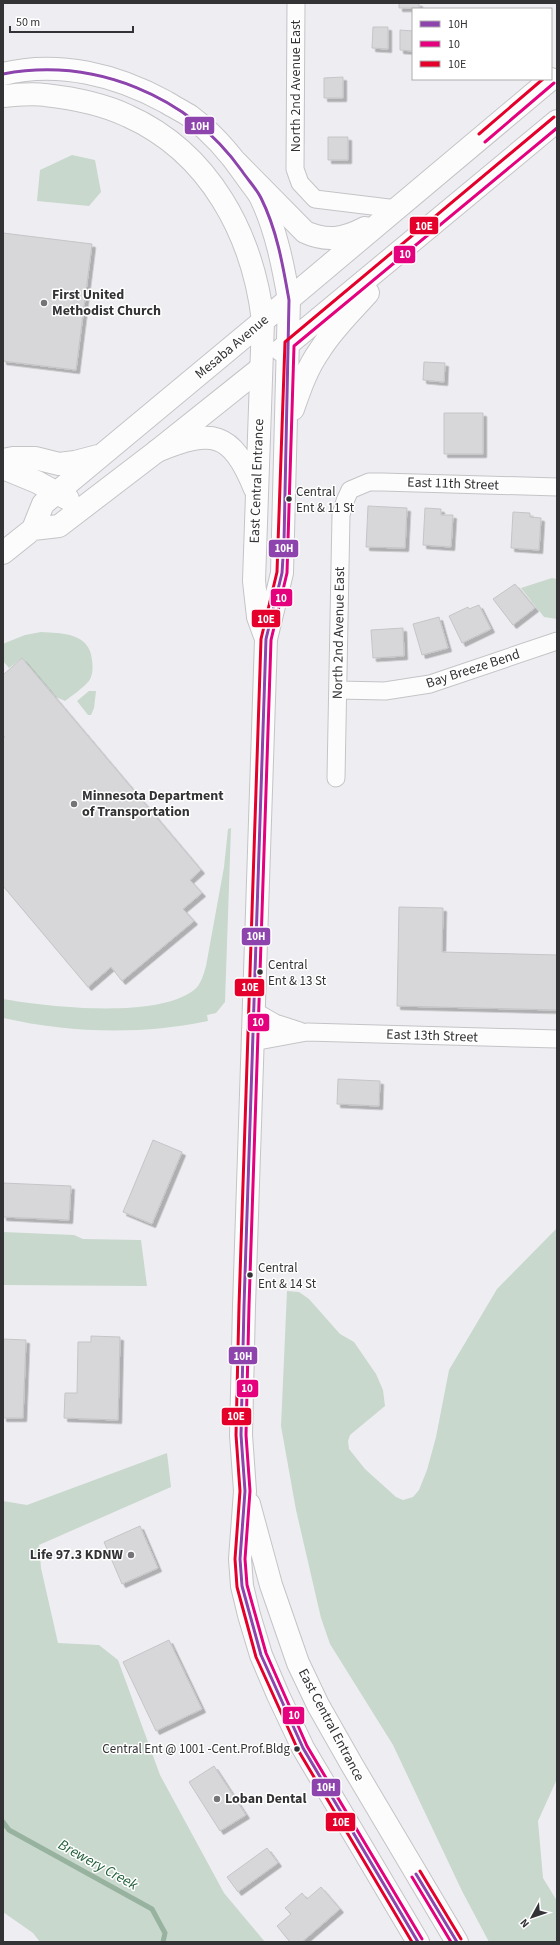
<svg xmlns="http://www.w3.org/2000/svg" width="560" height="1945" viewBox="0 0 560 1945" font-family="'Source Sans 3',sans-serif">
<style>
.green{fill:#c8d8cd}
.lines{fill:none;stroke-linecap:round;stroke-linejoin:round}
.stream{stroke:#97b29f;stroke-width:5}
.building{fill:#d7d7da;stroke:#c5c5c8;filter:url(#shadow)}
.street-casing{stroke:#c4c4c7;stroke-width:19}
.secondary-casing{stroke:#c4c4c7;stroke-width:24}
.highway-casing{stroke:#c4c4c7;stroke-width:24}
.street{stroke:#fcfcfd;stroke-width:17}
.secondary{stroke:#fcfcfd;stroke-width:22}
.highway{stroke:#fcfcfd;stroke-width:22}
.bus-1-casing{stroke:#fff;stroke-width:6}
.bus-2-casing{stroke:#fff;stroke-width:6}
.bus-3-casing{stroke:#fff;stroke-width:6}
.bus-1{stroke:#8e44ad;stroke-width:3}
.bus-2{stroke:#e5007d;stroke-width:3}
.bus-3{stroke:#e4002b;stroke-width:3}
.poi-dot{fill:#747478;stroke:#fff;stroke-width:1.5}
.bus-dot{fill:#333336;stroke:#fff;stroke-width:1.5}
.labels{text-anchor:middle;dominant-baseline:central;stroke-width:3;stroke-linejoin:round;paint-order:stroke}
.bus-label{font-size:13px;fill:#333336;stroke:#fff;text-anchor:start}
.street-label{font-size:14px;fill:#333336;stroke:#fff}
.poi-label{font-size:14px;font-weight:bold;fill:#333336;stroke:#fff;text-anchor:start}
.water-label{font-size:15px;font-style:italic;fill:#215f37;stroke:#fff}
.line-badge{stroke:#fff;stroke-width:1.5}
.badge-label{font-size:11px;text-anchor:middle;font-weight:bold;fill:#fff}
</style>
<defs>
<filter id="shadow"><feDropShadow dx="3.5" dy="3.5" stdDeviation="0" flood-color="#0004"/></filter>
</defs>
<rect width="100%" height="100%" fill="#eeeef2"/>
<path class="green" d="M72 155 95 160 101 192 89 206 37 201 40 170Z
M552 578 557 579V619L544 617 521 588Z
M41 632C62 633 90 633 92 660 93 667 93 675 89 681 83 688 73 695 65 701L56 697 22 658 9 668 3 661V645L5 643 25 635Z
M89 691H96L94 708 91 715H88L77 701Z
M231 828 225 1002 216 1013 207 1015 208 1021C141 1035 70 1033 3 1018V999C48 1007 157 1019 194 990 201 985 204 973 206 966L224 867 228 829Z
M557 1228V1779L538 1821 543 1878 557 1901V1942H489L462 1891 393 1745 330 1644 321 1618 296 1510 281 1426 287 1291 299 1292 309 1299 340 1334 354 1342 376 1374 383 1390 385 1406 350 1435 348 1441 349 1449 365 1469 396 1497 403 1500 413 1497 419 1490 427 1470 436 1437 449 1370 497 1289Z
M3 1232 74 1235 83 1239 141 1240 147 1286 3 1285Z
M167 1453 171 1487 39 1545 41 1568 58 1643 99 1645 118 1660 160 1775 224 1893 265 1942H40L33 1933 3 1912V1501L27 1505Z"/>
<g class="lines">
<path class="stream" d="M3 1822 9 1830 152 1909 165 1933 163 1942"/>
</g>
<path class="building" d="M399 3H419V8H399Z
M373 27H388V49L372 48Z
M400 30 413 31V51L400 50Z
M343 77V98H324V78Z
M328 137H348V160H328Z
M3 233 92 244 76 370 3 361Z
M424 362 445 363 444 382 423 380Z
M444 413H483V454H444Z
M368 506 407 508 405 548 366 547Z
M425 508 441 509V515H453L451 547 423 545Z
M513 512 530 513V517L541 518 539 550 511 548Z
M515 584 535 608 513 625 493 599Z
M479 605 491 629 462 643 449 616 468 607 469 609Z
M439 617 448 648 422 655 413 624Z
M403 628 404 656 373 658 371 630Z
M22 658 201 870 190 880 202 893 183 909 194 921 122 981 111 967 88 987 3 886V738L5 737 3 735V675Z
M399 907 443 908 442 952 557 955V1010L397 1006Z
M338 1079 380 1081 379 1106 337 1104Z
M153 1140 182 1152 152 1224 123 1212Z
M3 1183 71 1186 69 1220 3 1217Z
M91 1336 120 1337 118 1420 64 1418 65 1393H77L78 1342H91Z
M3 1339 26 1340 23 1418H3Z
M140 1526 158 1568 122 1584 104 1542Z
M169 1640 202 1709 156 1731 123 1662Z
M214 1766 246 1815 220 1831 189 1782Z
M267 1848 278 1863 238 1892 227 1877Z
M321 1887 340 1909 302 1942H290L277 1926 291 1914 285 1908 302 1893 307 1899Z"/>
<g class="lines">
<g class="street-casing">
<path id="street" d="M296 3 295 169 300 183 315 199 397 209
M338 690 385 691 430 684 557 641
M336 778 341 515 345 501 350 490 369 482H382L557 487
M254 1011 275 1023 300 1031
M253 1042 307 1032 557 1039"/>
</g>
<g class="secondary-casing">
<path id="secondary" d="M3 74C58 60 117 75 166 102 174 107 182 111 190 116 211 132 230 153 245 175 250 183 257 190 261 198 276 230 283 265 289 300
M3 96C17 95 32 93 45 95 72 98 103 104 128 116 210 153 253 235 263 321L43 504 33 529 3 553
M3 460 13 458H35L59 464 75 462 98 456
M3 468 37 482 68 499
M33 529 59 526 157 451 261 368"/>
</g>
<g class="highway-casing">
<path id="highway" d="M237 163 305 232C327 242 344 239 365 228
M289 300 282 573 266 639 244 1306 241 1435 245 1491 240 1559 242 1586 249 1615 261 1655 278 1695 303 1748 418 1942
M281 350 557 121
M293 409C300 389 307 368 320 350 333 329 351 312 368 293
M157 451C212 429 231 430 255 489
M266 639 258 617 254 581 263 321 551 79
M249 1504 271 1585 298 1663 318 1705 352 1765 457 1942"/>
</g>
<use href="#street" class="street"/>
<use href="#secondary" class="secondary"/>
<use href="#highway" class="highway"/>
<g class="bus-1-casing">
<path id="bus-1" d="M3 74C94 57 188 95 242 171 248 180 256 188 261 198 277 230 283 266 289 300L284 542 282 573 266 639 244 1306 241 1435 245 1491 240 1559 242 1586 261 1655 303 1748 418 1942
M416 1874 457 1942"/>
</g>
<g class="bus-2-casing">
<path id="bus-2" d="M485 142 554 83
M412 1877 451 1942
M422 1939 307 1746 266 1653 247 1585 245 1559 250 1491 246 1435 249 1306 271 640 287 573 294 346 557 128"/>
</g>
<g class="bus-3-casing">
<path id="bus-3" d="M479 134 543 79
M420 1871 461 1939
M412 1942 298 1750 256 1657 237 1587 235 1559 240 1491 236 1435 239 1306 261 639 277 572 285 342 554 117"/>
</g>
<use href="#bus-1" class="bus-1"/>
<use href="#bus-2" class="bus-2"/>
<use href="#bus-3" class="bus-3"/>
</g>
<g class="poi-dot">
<circle cx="44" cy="303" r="4"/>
<circle cx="74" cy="804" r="4"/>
<circle cx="131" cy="1555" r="4"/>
<circle cx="217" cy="1799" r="4"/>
</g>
<g class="bus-dot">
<circle cx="289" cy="499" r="3.5"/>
<circle cx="260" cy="972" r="3.5"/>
<circle cx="250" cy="1275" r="3.5"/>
<circle cx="297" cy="1749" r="3.5"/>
</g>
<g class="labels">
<g class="bus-label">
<text x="296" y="492">Central<tspan x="296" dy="16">Ent &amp; 11 St</tspan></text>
<text x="268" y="965">Central<tspan x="268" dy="16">Ent &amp; 13 St</tspan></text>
<text x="258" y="1268">Central<tspan x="258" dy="16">Ent &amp; 14 St</tspan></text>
<text x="290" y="1749" text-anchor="end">Central Ent @ 1001 -Cent.Prof.Bldg</text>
</g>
<g class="street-label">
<text transform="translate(296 86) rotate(-90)">North 2nd Avenue East</text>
<text transform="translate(232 347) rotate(-40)">Mesaba Avenue</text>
<text transform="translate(257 481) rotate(-88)">East Central Entrance</text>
<text transform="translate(453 484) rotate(2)">East 11th Street</text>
<text transform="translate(339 633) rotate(-89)">North 2nd Avenue East</text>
<text transform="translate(473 669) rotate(-18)">Bay Breeze Bend</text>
<text transform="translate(432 1036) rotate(2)">East 13th Street</text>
<text transform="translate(331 1725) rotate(62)">East Central Entrance</text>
</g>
<g class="poi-label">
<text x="52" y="295">First United<tspan x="52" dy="16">Methodist Church</tspan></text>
<text x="82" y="796">Minnesota Department<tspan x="82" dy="16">of Transportation</tspan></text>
<text x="123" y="1555" text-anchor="end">Life 97.3 KDNW</text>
<text x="225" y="1799">Loban Dental</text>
</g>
<g class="water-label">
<text transform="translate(98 1865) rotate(29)">Brewery Creek</text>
</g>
</g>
<g class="line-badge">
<rect x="184" y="116" width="31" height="19" rx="4" fill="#8e44ad"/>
<rect x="409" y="216" width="30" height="19" rx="4" fill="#e4002b"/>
<rect x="393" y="245" width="23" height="19" rx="4" fill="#e5007d"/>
<rect x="268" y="539" width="31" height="19" rx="4" fill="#8e44ad"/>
<rect x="270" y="588" width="23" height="19" rx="4" fill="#e5007d"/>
<rect x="251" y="609" width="30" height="19" rx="4" fill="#e4002b"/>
<rect x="241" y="927" width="30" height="19" rx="4" fill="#8e44ad"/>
<rect x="234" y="978" width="31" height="19" rx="4" fill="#e4002b"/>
<rect x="247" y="1013" width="23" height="19" rx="4" fill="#e5007d"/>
<rect x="228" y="1346" width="30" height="19" rx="4" fill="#8e44ad"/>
<rect x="236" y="1379" width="23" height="19" rx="4" fill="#e5007d"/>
<rect x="221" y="1407" width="31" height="19" rx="4" fill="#e4002b"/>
<rect x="282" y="1706" width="23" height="19" rx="4" fill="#e5007d"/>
<rect x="311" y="1778" width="30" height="19" rx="4" fill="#8e44ad"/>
<rect x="325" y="1812" width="31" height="20" rx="4" fill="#e4002b"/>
</g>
<g class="badge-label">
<text x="200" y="130">10H</text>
<text x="424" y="230">10E</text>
<text x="405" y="258">10</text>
<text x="284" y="552">10H</text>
<text x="281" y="602">10</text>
<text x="266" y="623">10E</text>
<text x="256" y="940">10H</text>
<text x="250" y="991">10E</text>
<text x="258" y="1026">10</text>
<text x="243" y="1360">10H</text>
<text x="247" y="1392">10</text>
<text x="236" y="1420">10E</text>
<text x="294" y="1719">10</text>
<text x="326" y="1791">10H</text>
<text x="341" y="1826">10E</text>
</g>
<rect width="560" height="1945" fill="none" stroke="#333336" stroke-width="8"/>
<rect x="412" y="8" width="140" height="72" fill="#ffffff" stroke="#adadaf"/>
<rect x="420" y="21" width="20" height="6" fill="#8e44ad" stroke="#adadaf"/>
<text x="448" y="28" font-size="12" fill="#333336">10H</text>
<rect x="420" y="41" width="20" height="6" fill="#e5007d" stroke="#adadaf"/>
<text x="448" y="48" font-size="12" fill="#333336">10</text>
<rect x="420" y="61" width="20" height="6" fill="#e4002b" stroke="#adadaf"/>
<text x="448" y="68" font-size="12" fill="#333336">10E</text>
<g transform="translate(532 1917) rotate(230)" stroke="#ffffff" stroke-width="3" paint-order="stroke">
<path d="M0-3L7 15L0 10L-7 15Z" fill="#333336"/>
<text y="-6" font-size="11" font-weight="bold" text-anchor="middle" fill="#333336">N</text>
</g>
<path d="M10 26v6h123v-6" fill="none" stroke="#333336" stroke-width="2"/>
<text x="16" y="26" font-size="12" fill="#333336" stroke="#ffffff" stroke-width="3" paint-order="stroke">50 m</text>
</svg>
